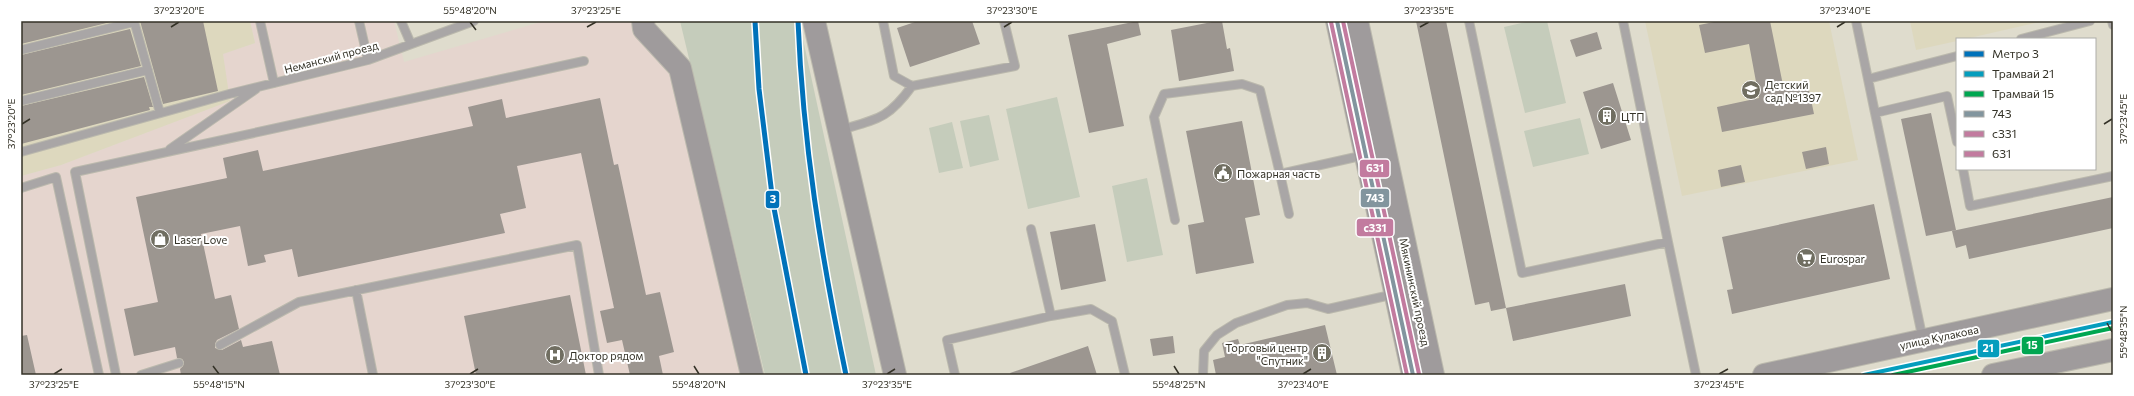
<svg xmlns="http://www.w3.org/2000/svg" width="2134" height="396" viewBox="0 0 2134 396" font-family="Commissioner,sans-serif">
<style>
.commercial{fill:#e5d5ce}
.built{fill:#ddd8be}
.green{fill:#c5ccbb}
.building{fill:#9c9690}
.lines{fill:none;stroke-linecap:round;stroke-linejoin:round}
.lane-casing{stroke:#bbb9ad;stroke-width:10}
.secondary-casing{stroke:#bbb9ad;stroke-width:24}
.lane{stroke:#a9a6a6;stroke-width:8}
.secondary{stroke:#9f9b9c;stroke-width:22}
.bus-1-casing{stroke:#fff;stroke-width:7}
.bus-2-casing{stroke:#fff;stroke-width:7}
.bus-3-casing{stroke:#fff;stroke-width:7}
.bus-1{stroke:#82959e;stroke-width:4}
.bus-2{stroke:#c27b9f;stroke-width:4}
.bus-3{stroke:#c27b9f;stroke-width:4}
.tram-1-casing{stroke:#fff;stroke-width:7}
.tram-2-casing{stroke:#fff;stroke-width:7}
.tram-1{stroke:#059dbd;stroke-width:4}
.tram-2{stroke:#00a651;stroke-width:4}
.metro-1-casing{stroke:#fff;stroke-width:8}
.metro-1{stroke:#0072ba;stroke-width:5}
.ticks{fill:none;stroke:#343227;stroke-width:1.5}
.labels{text-anchor:middle;dominant-baseline:central;stroke-width:4;stroke-linejoin:round;paint-order:stroke}
.street-label{font-size:11px;fill:#343227;stroke:#fff}
.poi-label{font-size:11px;fill:#343227;stroke:#fff;text-anchor:start}
.line-badge{stroke:#fff;stroke-width:1.5}
.badge-label{font-size:11px;text-anchor:middle;font-weight:bold;fill:#fff}
.neatline{fill:none;stroke:#343227;stroke-width:1.5}
.ticks-label{font-size:10px;text-anchor:middle;fill:#343227}
</style>
<rect width="100%" height="100%" fill="#dfdccd"/>
<path class="commercial" d="M250 21H394L404 62 544 21H637L675 71 744 375H21V176L61 165 229 101 223 54 255 43Z"/>
<path class="built" d="M21 21H250L255 43 223 54 230 101 61 165 21 176Z
M1645 21H1829L1858 160 1682 196Z
M1910 21H2044L1965 39H1957V41L1916 50Z"/>
<path class="green" d="M680 21H799L876 375H765Z
M1530 21H1547L1566 103 1525 113 1504 27Z
M1057 97 1080 197 1028 209 1006 109Z
M989 115 999 160 970 167 960 121Z
M1580 118 1589 154 1533 167 1524 131Z
M952 122 963 168 939 173 929 128Z
M1147 178 1163 255 1127 262 1112 186Z"/>
<path class="building" d="M21 21H115L21 44Z
M140 21H203L218 91 163 104Z
M918 21H972L980 44 910 67 897 28Z
M1138 21 1141 35 1107 44 1124 126 1089 133 1068 35Z
M1217 21H1222L1227 49 1230 48 1234 71 1179 81 1171 30Z
M1416 21H1446L1506 308 1491 311 1489 302 1475 305Z
M1719 21H1770L1784 90 1808 85 1814 114 1722 132 1717 107 1759 98 1749 44 1705 53 1699 25Z
M130 29 141 66 21 95V55Z
M1597 32 1602 49 1576 57 1570 40Z
M144 77 153 107H149L150 110 21 144V106Z
M1613 83 1631 140 1601 149 1583 92Z
M600 98 614 165 618 164 646 295 660 292 674 352 659 356 663 375H630L622 340 607 343 600 311 614 308 581 153 517 166 526 208 500 214 505 233 298 277 292 249 264 255 266 262 248 266 240 226 201 234 215 299 231 295 239 329 217 340 215 344V348L222 350 241 340 243 347 272 341 280 375H181L180 369 183 366 184 362 182 359 177 358 175 347 134 356 124 309 158 302 136 197 227 178 223 158 258 150 263 171 473 126 468 107 502 99 506 118Z
M1931 113 1956 230 1926 236 1901 119Z
M1242 121 1260 215 1245 218 1254 263 1196 274 1188 225 1204 222 1186 131Z
M1826 147 1829 164 1806 169 1802 152Z
M1741 165 1745 182 1721 187 1718 170Z
M2113 197V228L1969 259 1966 245 1956 248 1952 231Z
M1874 204 1890 279 1732 314 1727 290 1733 289 1722 237Z
M1095 224 1106 281 1061 290 1050 232Z
M1625 284 1631 316 1513 341 1506 308Z
M570 295 586 375H476L464 316Z
M1325 325 1337 375H1216L1213 360 1225 357 1222 343 1238 339 1240 345Z
M27 335 36 375H21V336Z
M1173 336 1175 353 1153 356 1150 339Z
M1088 346 1097 375H1011L1010 373Z"/>
<g class="lines">
<g class="lane-casing">
<path id="lane" d="M134 21 160 113
M260 21 274 83
M359 21 368 60
M401 21 411 44
M883 21 894 76 912 86 1015 66 1004 21
M1469 21 1522 273 1668 242 1696 375
M1623 21 1668 242
M1856 21 1875 113
M2112 21 2113 25
M2021 39 2090 21
M21 50 134 22
M1868 79 1957 56
M21 101 148 70
M840 130C878 119 888 119 912 86
M170 149 256 89
M21 152 229 94 368 60 474 21
M1963 169 1970 206 2113 176
M1280 174 1289 214
M21 188 56 177 99 375
M1175 220 1154 117 1164 94 1242 84 1260 90 1280 174 1365 155
M1031 229 1051 316
M356 290 373 375
M1923 340 1875 113 1947 96 1957 142
M220 345 299 302 577 245 599 375
M116 375 75 172 584 61
M141 375 179 363
M955 375 947 340 1051 316 1091 309 1112 321 1125 375
M1203 375 1204 351 1217 335 1236 323 1287 305 1307 303 1328 309 1395 294"/>
</g>
<g class="secondary-casing">
<path id="secondary" d="M643 21 644 29 680 68 752 375
M814 21 895 375
M1337 21 1413 375
M1357 21 1433 375
M1764 375 2113 299
M1993 375 2113 350"/>
</g>
<use href="#lane" class="lane"/>
<use href="#secondary" class="secondary"/>
<g class="bus-1-casing">
<path id="bus-1" d="M1337 21 1413 375"/>
</g>
<g class="bus-2-casing">
<path id="bus-2" d="M1331 22 1407 375"/>
</g>
<g class="bus-3-casing">
<path id="bus-3" d="M1343 21 1419 374"/>
</g>
<use href="#bus-1" class="bus-1"/>
<use href="#bus-2" class="bus-2"/>
<use href="#bus-3" class="bus-3"/>
<g class="tram-1-casing">
<path id="tram-1" d="M1864 375 2113 322"/>
</g>
<g class="tram-2-casing">
<path id="tram-2" d="M1893 375 2113 328"/>
</g>
<use href="#tram-1" class="tram-1"/>
<use href="#tram-2" class="tram-2"/>
<g class="metro-1-casing">
<path id="metro-1" d="M755 21 759 89 773 203 806 375
M798 21C803 144 821 255 846 375"/>
</g>
<use href="#metro-1" class="metro-1"/>
</g>
<path class="ticks" d="M470 22 476 30M171 27 179 22M587 27 596 22M1004 27 1012 22M1420 27 1429 22M1837 27 1845 22M22 124 30 119M2104 124 2112 119M2107 323 2112 332M213 366 219 374M694 366 699 374M1174 366 1179 374M54 374 62 369M470 374 478 369M887 374 895 369M1303 374 1311 369M1719 374 1728 369"/>
<defs>
<g id="school-disc" transform="scale(1)"><circle r="9.5" fill="#706e61" stroke="#fff"/><path d="M0-5L7-2L0 1L-7-2ZM-4 1L0 2.5L4 1V4Q0 6-4 4Z" fill="#fff"/></g>
<g id="building-disc" transform="scale(1)"><circle r="9.5" fill="#706e61" stroke="#fff"/><path d="M-4-6H4V6H1V3H-1V6H-4ZM-2.5-4.3h1.7v1.8h-1.7ZM.8-4.3h1.7v1.8H.8ZM-2.5-1h1.7V.8h-1.7ZM.8-1h1.7V.8H.8Z" fill="#fff"/></g>
<g id="civic-disc" transform="scale(1)"><circle r="9.5" fill="#706e61" stroke="#fff"/><path d="M-.6-6.5H3V-4.5H.6V-3L4-1V1h2V6H-6V1h2V-1L-.6-3ZM-1.2 2.5V6h2.4V2.5Z" fill="#fff"/></g>
<g id="shop-disc" transform="scale(1)"><circle r="9.5" fill="#706e61" stroke="#fff"/><path d="M-5-2.5h2.3a2.7 3.5 0 0 1 5.4 0H5L5.5 6h-11ZM-1.5-2.5h3a1.5 2.3 0 0 0-3 0Z" fill="#fff"/></g>
<g id="supermarket-disc" transform="scale(1)"><circle r="9.5" fill="#706e61" stroke="#fff"/><path d="M-6-5.5h2.5l.6 2H6L4.5 2H-2.5L-4.4-4H-6ZM-1.5 3.2a1.3 1.3 0 1 0 .1 0ZM3 3.2a1.3 1.3 0 1 0 .1 0Z" fill="#fff"/></g>
<g id="hospital-disc" transform="scale(1)"><circle r="9.5" fill="#706e61" stroke="#fff"/><path d="M-5-5h3v3.5h4V-5h3V5h-3V1.5h-4V5h-3Z" fill="#fff"/></g>
</defs>
<g fill-rule="evenodd">
<use href="#school-disc" x="1751" y="90"/>
<use href="#building-disc" x="1607" y="116"/>
<use href="#civic-disc" x="1223" y="173"/>
<use href="#shop-disc" x="160" y="239"/>
<use href="#supermarket-disc" x="1806" y="258"/>
<use href="#building-disc" x="1322" y="353"/>
<use href="#hospital-disc" x="555" y="355"/>
</g>
<g class="labels">
<g class="street-label">
<text transform="translate(331 57) rotate(-15)">Неманский проезд</text>
<text transform="translate(1415 292) rotate(78)">Мякининский проезд</text>
<text transform="translate(1939 337) rotate(-12)">улица Кулакова</text>
</g>
<g class="poi-label">
<text x="1765" y="84">Детский<tspan x="1765" dy="13">сад №1397</tspan></text>
<text x="1621" y="116">ЦТП</text>
<text x="1237" y="173">Пожарная часть</text>
<text x="174" y="239">Laser Love</text>
<text x="1820" y="258">Eurospar</text>
<text x="1308" y="347" text-anchor="end">Торговый центр<tspan x="1308" dy="13">"Спутник"</tspan></text>
<text x="569" y="355">Доктор рядом</text>
</g>
</g>
<g class="line-badge">
<rect x="1359" y="159" width="31" height="19" rx="4" fill="#c27b9f"/>
<rect x="1360" y="188" width="30" height="20" rx="4" fill="#82959e"/>
<rect x="765" y="190" width="15" height="19" rx="4" fill="#0072ba"/>
<rect x="1356" y="218" width="38" height="19" rx="4" fill="#c27b9f"/>
<rect x="2021" y="336" width="23" height="19" rx="4" fill="#00a651"/>
<rect x="1977" y="339" width="23" height="19" rx="4" fill="#059dbd"/>
</g>
<g class="badge-label">
<text x="1375" y="172">631</text>
<text x="1375" y="202">743</text>
<text x="773" y="203">3</text>
<text x="1375" y="232">с331</text>
<text x="2032" y="349">15</text>
<text x="1988" y="352">21</text>
</g>
<rect width="2134" height="396" fill="none" stroke="#ffffff" stroke-width="44"/>
<rect x="1956" y="38" width="140" height="132" fill="#ffffff" stroke="#aeada9"/>
<rect x="1964" y="51" width="20" height="6" fill="#0072ba" stroke="#aeada9"/>
<text x="1992" y="58" font-size="12" fill="#343227">Метро 3</text>
<rect x="1964" y="71" width="20" height="6" fill="#059dbd" stroke="#aeada9"/>
<text x="1992" y="78" font-size="12" fill="#343227">Трамвай 21</text>
<rect x="1964" y="91" width="20" height="6" fill="#00a651" stroke="#aeada9"/>
<text x="1992" y="98" font-size="12" fill="#343227">Трамвай 15</text>
<rect x="1964" y="111" width="20" height="6" fill="#82959e" stroke="#aeada9"/>
<text x="1992" y="118" font-size="12" fill="#343227">743</text>
<rect x="1964" y="131" width="20" height="6" fill="#c27b9f" stroke="#aeada9"/>
<text x="1992" y="138" font-size="12" fill="#343227">с331</text>
<rect x="1964" y="151" width="20" height="6" fill="#c27b9f" stroke="#aeada9"/>
<text x="1992" y="158" font-size="12" fill="#343227">631</text>
<rect x="22" y="22" width="2090" height="352" class="neatline"/>
<g class="ticks-label">
<text x="179" y="14">37°23'20"E</text>
<text x="470" y="14">55°48'20"N</text>
<text x="596" y="14">37°23'25"E</text>
<text x="1012" y="14">37°23'30"E</text>
<text x="1429" y="14">37°23'35"E</text>
<text x="1845" y="14">37°23'40"E</text>
<text transform="translate(2123 119) rotate(-90)" y="4">37°23'45"E</text>
<text transform="translate(11 124) rotate(-90)" y="4">37°23'20"E</text>
<text transform="translate(2123 332) rotate(-90)" y="4">55°48'35"N</text>
<text x="54" y="388">37°23'25"E</text>
<text x="219" y="388">55°48'15"N</text>
<text x="470" y="388">37°23'30"E</text>
<text x="699" y="388">55°48'20"N</text>
<text x="887" y="388">37°23'35"E</text>
<text x="1179" y="388">55°48'25"N</text>
<text x="1303" y="388">37°23'40"E</text>
<text x="1719" y="388">37°23'45"E</text>
</g>
</svg>
